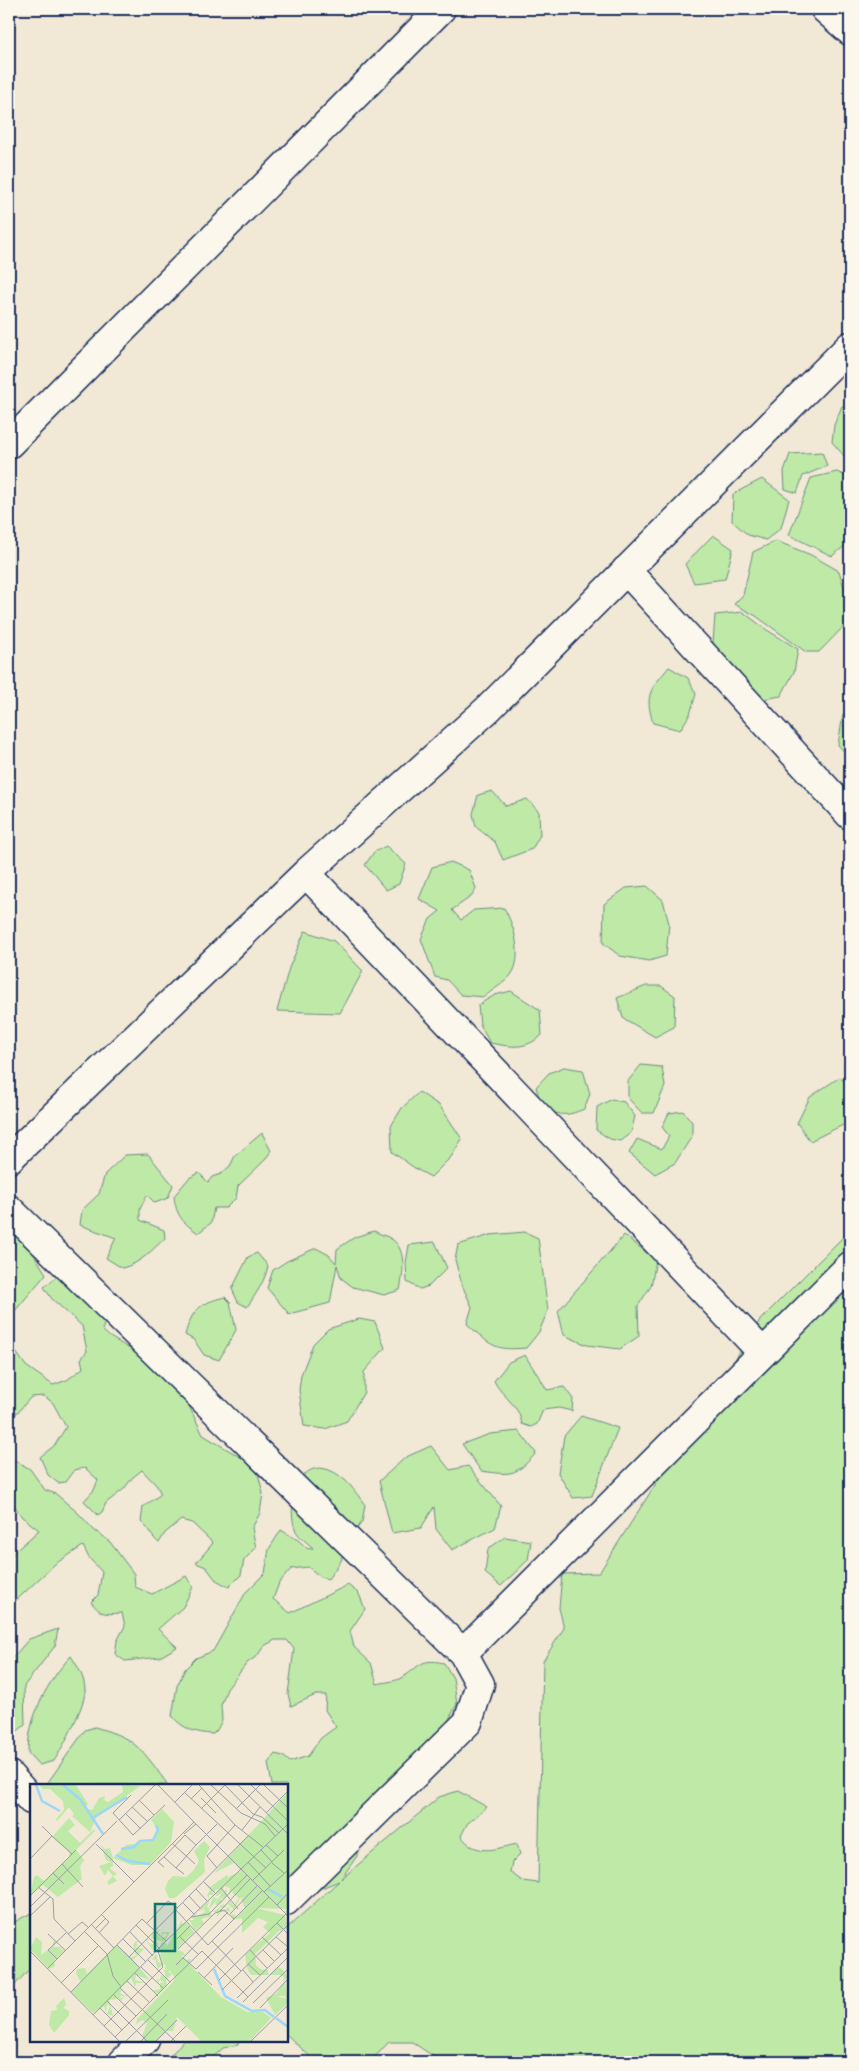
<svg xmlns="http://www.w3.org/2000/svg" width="859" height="2071" viewBox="0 0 859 2071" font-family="'Shantell Sans',sans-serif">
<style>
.green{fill:#bee9a6;stroke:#6c8c82}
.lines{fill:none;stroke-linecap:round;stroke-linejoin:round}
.minor-casing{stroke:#1b2f5e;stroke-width:31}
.minor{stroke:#fbf7ec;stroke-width:28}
.inset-river{fill:none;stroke:#9ad7fb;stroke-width:2.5}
.inset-road{fill:none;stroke:#9b9ea6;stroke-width:1}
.view{fill:#0f766e;fill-opacity:0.15;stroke:#0f766e;stroke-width:2.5}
.inset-edge{fill:none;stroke:#1b2f5e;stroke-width:2.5}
</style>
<rect width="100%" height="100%" fill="#f1e8d6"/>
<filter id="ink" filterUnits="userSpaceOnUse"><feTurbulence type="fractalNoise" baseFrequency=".02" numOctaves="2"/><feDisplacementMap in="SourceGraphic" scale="10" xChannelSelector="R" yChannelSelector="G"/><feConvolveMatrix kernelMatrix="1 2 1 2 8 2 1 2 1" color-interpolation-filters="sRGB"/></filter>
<g filter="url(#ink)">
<path class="green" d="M850 405V459L846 458 832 442 834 425 842 406Z
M822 452 827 466 803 476 797 493 785 489 784 471 790 454Z
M837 472 850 478V542L832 556 789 535 811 478Z
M762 479 789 499 781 528 766 540 748 535 732 521 733 494Z
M713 535 733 549 725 579 694 583 685 564Z
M776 541 811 555 839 571 847 597 850 620 819 652H806L756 616 734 604 743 595 753 552Z
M743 612 767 630 798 649 794 672 781 696 758 700 712 657 715 615Z
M669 667 688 678 696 694 690 714 680 730 653 723C644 693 651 689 669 667Z
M843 714 850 715V758L838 745Z
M492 791 506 806 527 799 539 812 540 835 532 849 503 860 495 842 476 827 473 814 478 795Z
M386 846 406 864 399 884 386 890 365 865 374 852Z
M451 862 469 870 476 888 472 896 452 910 461 920 474 910 504 908C514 925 524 957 511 975 505 983 492 990 484 997L461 995 447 980 435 977 421 939 430 919 440 911 419 899 432 867Z
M647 886 663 900 669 924 666 956 649 961 620 956 603 943 604 904 626 888Z
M305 931 334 941 363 971 340 1013 277 1011 289 968Z
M646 986H661L675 996 674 1027 655 1037 623 1018 617 998Z
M511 991 540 1010 542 1035C525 1050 512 1047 490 1043L480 1025 478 1005 495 995Z
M641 1065 662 1067 665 1086 654 1113H642L628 1098V1081Z
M564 1067 583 1070 590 1094 584 1109C565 1117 560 1116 542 1107L536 1087 549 1073Z
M840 1077 850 1088V1118L843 1125 810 1141 797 1123 810 1097Z
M419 1092 440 1106 462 1139 451 1157 431 1177 416 1169 392 1152 391 1126 402 1108Z
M612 1099 624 1102 635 1116 631 1133 620 1141 610 1139 596 1130 597 1107Z
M683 1111 692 1122V1136L675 1163 655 1174 629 1153 637 1139 662 1149 669 1136 662 1127 669 1113Z
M262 1133 271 1151 265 1160 238 1186 236 1198 226 1208H214L211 1223 198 1233C182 1222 176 1215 174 1196L189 1178 199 1173 208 1182 212 1177 221 1174 230 1166 235 1156Z
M148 1154 173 1185 168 1198 155 1203 147 1195 140 1209V1220L164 1230 165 1238C152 1250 140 1264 122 1268L106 1258 116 1238 80 1225 82 1210 99 1194 105 1174 125 1155Z
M850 1230V2062H442L412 2042H389L370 2062H316L286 2034V1929L339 1881 304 1895 286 1905V1785H272L268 1763 275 1754 283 1756 290 1762 308 1756 321 1738 336 1727 325 1710 326 1695H316L291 1706 288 1694 294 1649 287 1640H275L264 1646 257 1656 247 1663 227 1689 221 1705 222 1720 217 1730 213 1734C195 1733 183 1729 172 1716L177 1686 185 1669 196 1658 213 1651 246 1592 265 1573 269 1549 281 1530 298 1540 308 1549 313 1548C308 1543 299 1537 296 1531 286 1509 296 1458 329 1470 345 1476 355 1491 365 1505L362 1522 342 1549 344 1550 341 1561 328 1579 321 1577 308 1567 291 1569 279 1583 273 1599 290 1613 348 1585 359 1594 365 1609 350 1631 354 1647 371 1663 377 1684C384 1682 394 1682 401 1678 419 1669 418 1657 444 1663L453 1678 457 1704 447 1723 360 1813 357 1856 341 1879 439 1797 458 1791 487 1807 467 1824 461 1836C477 1857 494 1849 517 1844L520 1854 512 1862 510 1872 522 1881 538 1883 543 1661 564 1628 559 1608 562 1574 599 1573 760 1320Z
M374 1231C379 1234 388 1236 393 1240 407 1251 403 1275 400 1290L384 1295 353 1287 341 1278 337 1265 330 1303 289 1314 267 1288 273 1270 287 1261 316 1248 329 1255 336 1263 337 1249 355 1237Z
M525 1232 538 1238 548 1310 539 1332 526 1348C493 1351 491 1345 467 1324L472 1307 462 1285 455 1260 458 1245 490 1235Z
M624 1235 656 1260 651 1286 638 1306 639 1336 620 1349 587 1345 564 1335 558 1311Z
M15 1236 33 1253 46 1274 9 1318V1237Z
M435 1242 447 1268 429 1286 420 1289 407 1282 406 1263 409 1245Z
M257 1253 268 1266C265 1281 256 1294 247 1307L238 1302 232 1289 248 1257Z
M56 1277 92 1280 106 1319 102 1330 110 1337 135 1352 174 1386 188 1404 203 1435 242 1458 258 1474 263 1493 260 1513 252 1528 256 1548 244 1560 241 1575 229 1587 216 1580 206 1567 196 1563 213 1543 192 1523 181 1520 165 1533 159 1543C151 1537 149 1528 141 1522L143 1507 161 1494 157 1486 142 1470 132 1478 124 1489 106 1503 102 1512 98 1515 84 1501 94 1490 98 1480 85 1468 74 1470 65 1482 58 1483 48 1475 40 1457 55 1445 66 1427 53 1403 44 1396 31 1397 17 1413 9 1411V1342L26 1366 53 1385 67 1380 83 1368 81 1359 87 1351 82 1326 52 1299 44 1287Z
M225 1297 230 1302 236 1330 219 1360 204 1355 194 1340 185 1335C192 1309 200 1303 225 1297Z
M359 1319 375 1322 385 1348 364 1372V1392L347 1421 325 1429 304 1426 299 1390 301 1375 313 1344 328 1329Z
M525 1355C532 1368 541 1378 547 1390L564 1387 573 1399 572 1411 559 1408 543 1410 537 1424 531 1427 522 1424C519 1404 502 1397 494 1381L509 1362Z
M581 1416 618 1428 592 1496 573 1498 558 1473 564 1436Z
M519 1431 536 1453C515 1477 511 1475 481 1471L462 1444 490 1434Z
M431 1446 450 1470 468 1466 501 1506 495 1528 452 1550 436 1529 434 1507 421 1528 392 1533 379 1481 406 1457Z
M9 1457 30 1469 45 1490 56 1494 78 1513 94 1530 110 1542 134 1574 135 1587 152 1594 186 1576 193 1587 183 1607 158 1629 177 1647 160 1657 125 1661 115 1654 117 1641 125 1626 122 1613C106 1614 102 1616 91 1602L98 1595 102 1572 89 1558 83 1546 55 1564 9 1607V1557L39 1530 22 1517 11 1500H9Z
M505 1537 531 1541 528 1560 501 1586 485 1573 488 1549Z
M58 1629 55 1646 24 1686 25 1725 9 1738V1662L29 1639Z
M71 1656C78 1667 84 1676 85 1689 87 1702 62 1749 54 1761L39 1765 28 1753C28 1717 47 1682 71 1656Z
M95 1727C108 1731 125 1736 135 1745 148 1755 158 1772 168 1785H46L85 1730Z
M31 1913V1967L15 1985 11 1998 9 1997V1925Z
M184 2040H239L238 2045 223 2048 208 2062H165Z"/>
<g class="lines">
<g class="minor-casing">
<path id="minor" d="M825 9 850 31
M9 444 441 9
M626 570 850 815
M306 873 763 1353
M9 1159 306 873 488 709 850 346
M9 1209 463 1653 480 1684 468 1722 286 1901
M463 1653 850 1266
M9 1775 31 1800
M123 2062 145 2040"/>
</g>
<use href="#minor" class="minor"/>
</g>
</g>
<g transform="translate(30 1784)">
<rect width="258" height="258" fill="#f1e8d6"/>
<path d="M9 1H46L58 20 55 24 62 26 69 14 75 12 74 16 78 18 93 8 92 1 110 2 66 34 60 48 42 32 44 30 39 23 27 37 26 35 34 26 33 17 20 5H13ZM257 9V130L255 128 257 125 226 124 255 131 257 145 249 147 225 170 226 181 232 186 237 185 239 191 248 182 254 187 257 184 254 187 257 193 253 199 254 193 251 191H221L217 184 215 170 240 149 233 143 238 138 228 134 212 149V134L203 136 201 130 205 131 204 128 206 133 215 125 211 115 215 113 210 114 204 126 198 120 200 117 204 122 209 114 202 109 204 105 199 110 200 104 194 102 192 109 197 105 196 113 190 115 192 118 197 114 191 120 192 123 193 120 197 123 189 124 193 127 199 123 200 127H204L191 128 187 133V128H182L189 124 192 118 187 121 185 120 192 109 187 112 185 111 191 104 182 108 184 111H179V114L177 111 180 106 175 99 180 103 197 91 198 93 211 87 204 79 184 89ZM132 25 144 38 141 58 120 81H102L83 74V82L79 84 87 90 83 92 87 97 79 101 77 98 83 92 78 86 75 92 69 82 81 78 76 76 71 61 74 65 80 64 83 74 96 61 122 57 127 44 121 36ZM39 34 45 41 38 47 50 59 64 45 65 47 46 66 54 76 50 82 52 95 28 113 13 101 0 111 4 93 7 91 14 97 39 73V68L22 53ZM174 57 180 63 174 76 175 88 145 114H139L135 105 138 97 143 92 156 93 163 87 169 77 164 67ZM183 113 188 115 179 125 182 132 171 135 174 139 165 146 159 136 156 138 164 148 147 165 153 168 155 171H151L156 176 161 175 159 180 191 213 217 228H233L241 234 220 257H171L147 233 143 247H137L127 257H114L112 252 117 239 112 236 106 240 107 235 143 198 145 194 140 187 138 188 142 190 136 196 137 202 129 210 122 207 130 205V199L134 198 130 196 128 199 127 195 130 196 131 191 136 194 134 186 139 185H135L136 181 134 180 128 185 125 175 122 176 126 169 128 178 133 180 130 171 132 167 128 168 132 157 125 156 129 161 125 160 123 166 116 157 120 155 117 158 122 161 126 154 121 155 122 150 131 145 127 150 131 154 137 152 135 149 132 152 131 148H140L136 156 133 155 137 162 152 136V140L160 136H164L162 133 167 129 165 133 175 128 174 125 168 127 173 122 176 125 174 122 180 116 177 123 179 124ZM6 153 12 158 11 171 22 163 24 156 26 159 23 163H31L30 165 35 166 24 177 25 182 19 185 0 165ZM106 157H109L106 159 108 161 105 163 114 165 103 176 120 196 106 191 105 196 115 199H106L105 203 101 194 89 206 93 204 90 209 95 212 98 209 96 212 94 213 91 211 90 214H94L91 216 85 211 87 215 79 216 83 232 77 230 80 222 77 220 76 228 74 222 63 229 41 208 51 198 46 190 47 185 55 184 57 190 87 161 101 173 106 172 103 161ZM255 197 257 214 253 212H247L257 215V220L245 231 236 214 246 210ZM34 214 36 221 33 224 39 227V231L24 249 19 241 21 227 27 226 26 222Z" fill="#bee9a6"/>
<path class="inset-river" d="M6 1 12 17 30 27M33 1 50 15 73 50M64 33 97 13M91 65 104 63 110 57 123 56 128 46 126 41M86 71 98 77 120 80M238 105 252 113M184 185 195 212 222 227 235 226 244 233M246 234 258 243"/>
<path class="inset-road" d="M169 1 205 41 233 63M181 1 211 29 235 40 245 52M195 1 223 30 232 33 249 49M208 1 258 50M221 1 258 37M234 1 258 24M154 8 236 84M101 11 83 29 103 51 135 21M171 14 186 29M161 15 172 4M109 16 124 31M145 18 162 1M102 23 118 38M171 25 195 1M206 25 230 1M236 29 258 7M96 30 111 45M89 36 125 1M164 38 258 132M212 46 230 23M154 50 166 40M22 52 42 70M66 60 104 98M143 60 165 80M166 61 187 40M236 61 248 72M231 66 242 78M0 75 22 52 12 42M218 78 229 90M242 79 254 89M32 80 53 103M134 83 128 78 134 73M146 84 166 61 155 51 134 73 146 84 154 90M187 84 177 72 205 41M23 89 34 100M229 90 240 102M222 97 254 66M174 98 185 109M8 103 23 115 24 135 45 157M191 104 208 125M166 105 177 117M234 108 258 86M0 112 46 66M159 112 170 124M153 119 164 130M247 121 258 109M0 123 87 37M146 126 178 161 232 107M190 127 220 95M185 129 194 126 204 135M179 130 217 91M200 130 227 102M0 132 20 113M161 133 179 130M117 139 138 117 148 124M247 139 258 150M62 141 84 164M106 141 130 165M65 145 76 134M55 148 77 170 83 192 91 203M100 148 123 172M69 149 79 138 72 131M18 150 36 167M38 150 52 138 59 144M149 152 168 170M232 153 251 171M246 153 258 163M93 155 116 178M147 155 160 142M136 157 258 40M182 157 211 187M87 161 110 184M148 165 185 129M220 166 237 184M233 166 244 177M0 167 89 257M99 173 219 51M153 174 166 185 239 113M27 175 18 166 36 149M218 180 230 191M146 181 198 128M111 183 134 205M17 185 164 38 128 1M213 186 223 198M168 188 182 201M105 189 128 212M174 194 203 164M189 196 256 130M97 197 120 219M140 198 172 167 218 213M31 199 68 162M90 204 145 257M192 206 258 141M41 208 112 135 136 157 63 231M83 210 106 232M207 214 258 164M77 217 117 257M213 218 258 173M223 219 258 185M70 224 92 246M230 224 258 195M74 242 133 183 128 167M85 253 140 198 118 176M96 257 138 216M111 257 137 230M126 257 147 236M141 257 156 242M221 257 258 221"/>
<path class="view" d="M125 120H145V167H125Z"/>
<rect width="258" height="258" class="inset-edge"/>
</g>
<rect width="859" height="2071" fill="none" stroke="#fbf7ec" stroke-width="30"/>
<rect x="15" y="15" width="829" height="2041" fill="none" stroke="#1b2f5e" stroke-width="2" filter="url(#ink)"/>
</svg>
